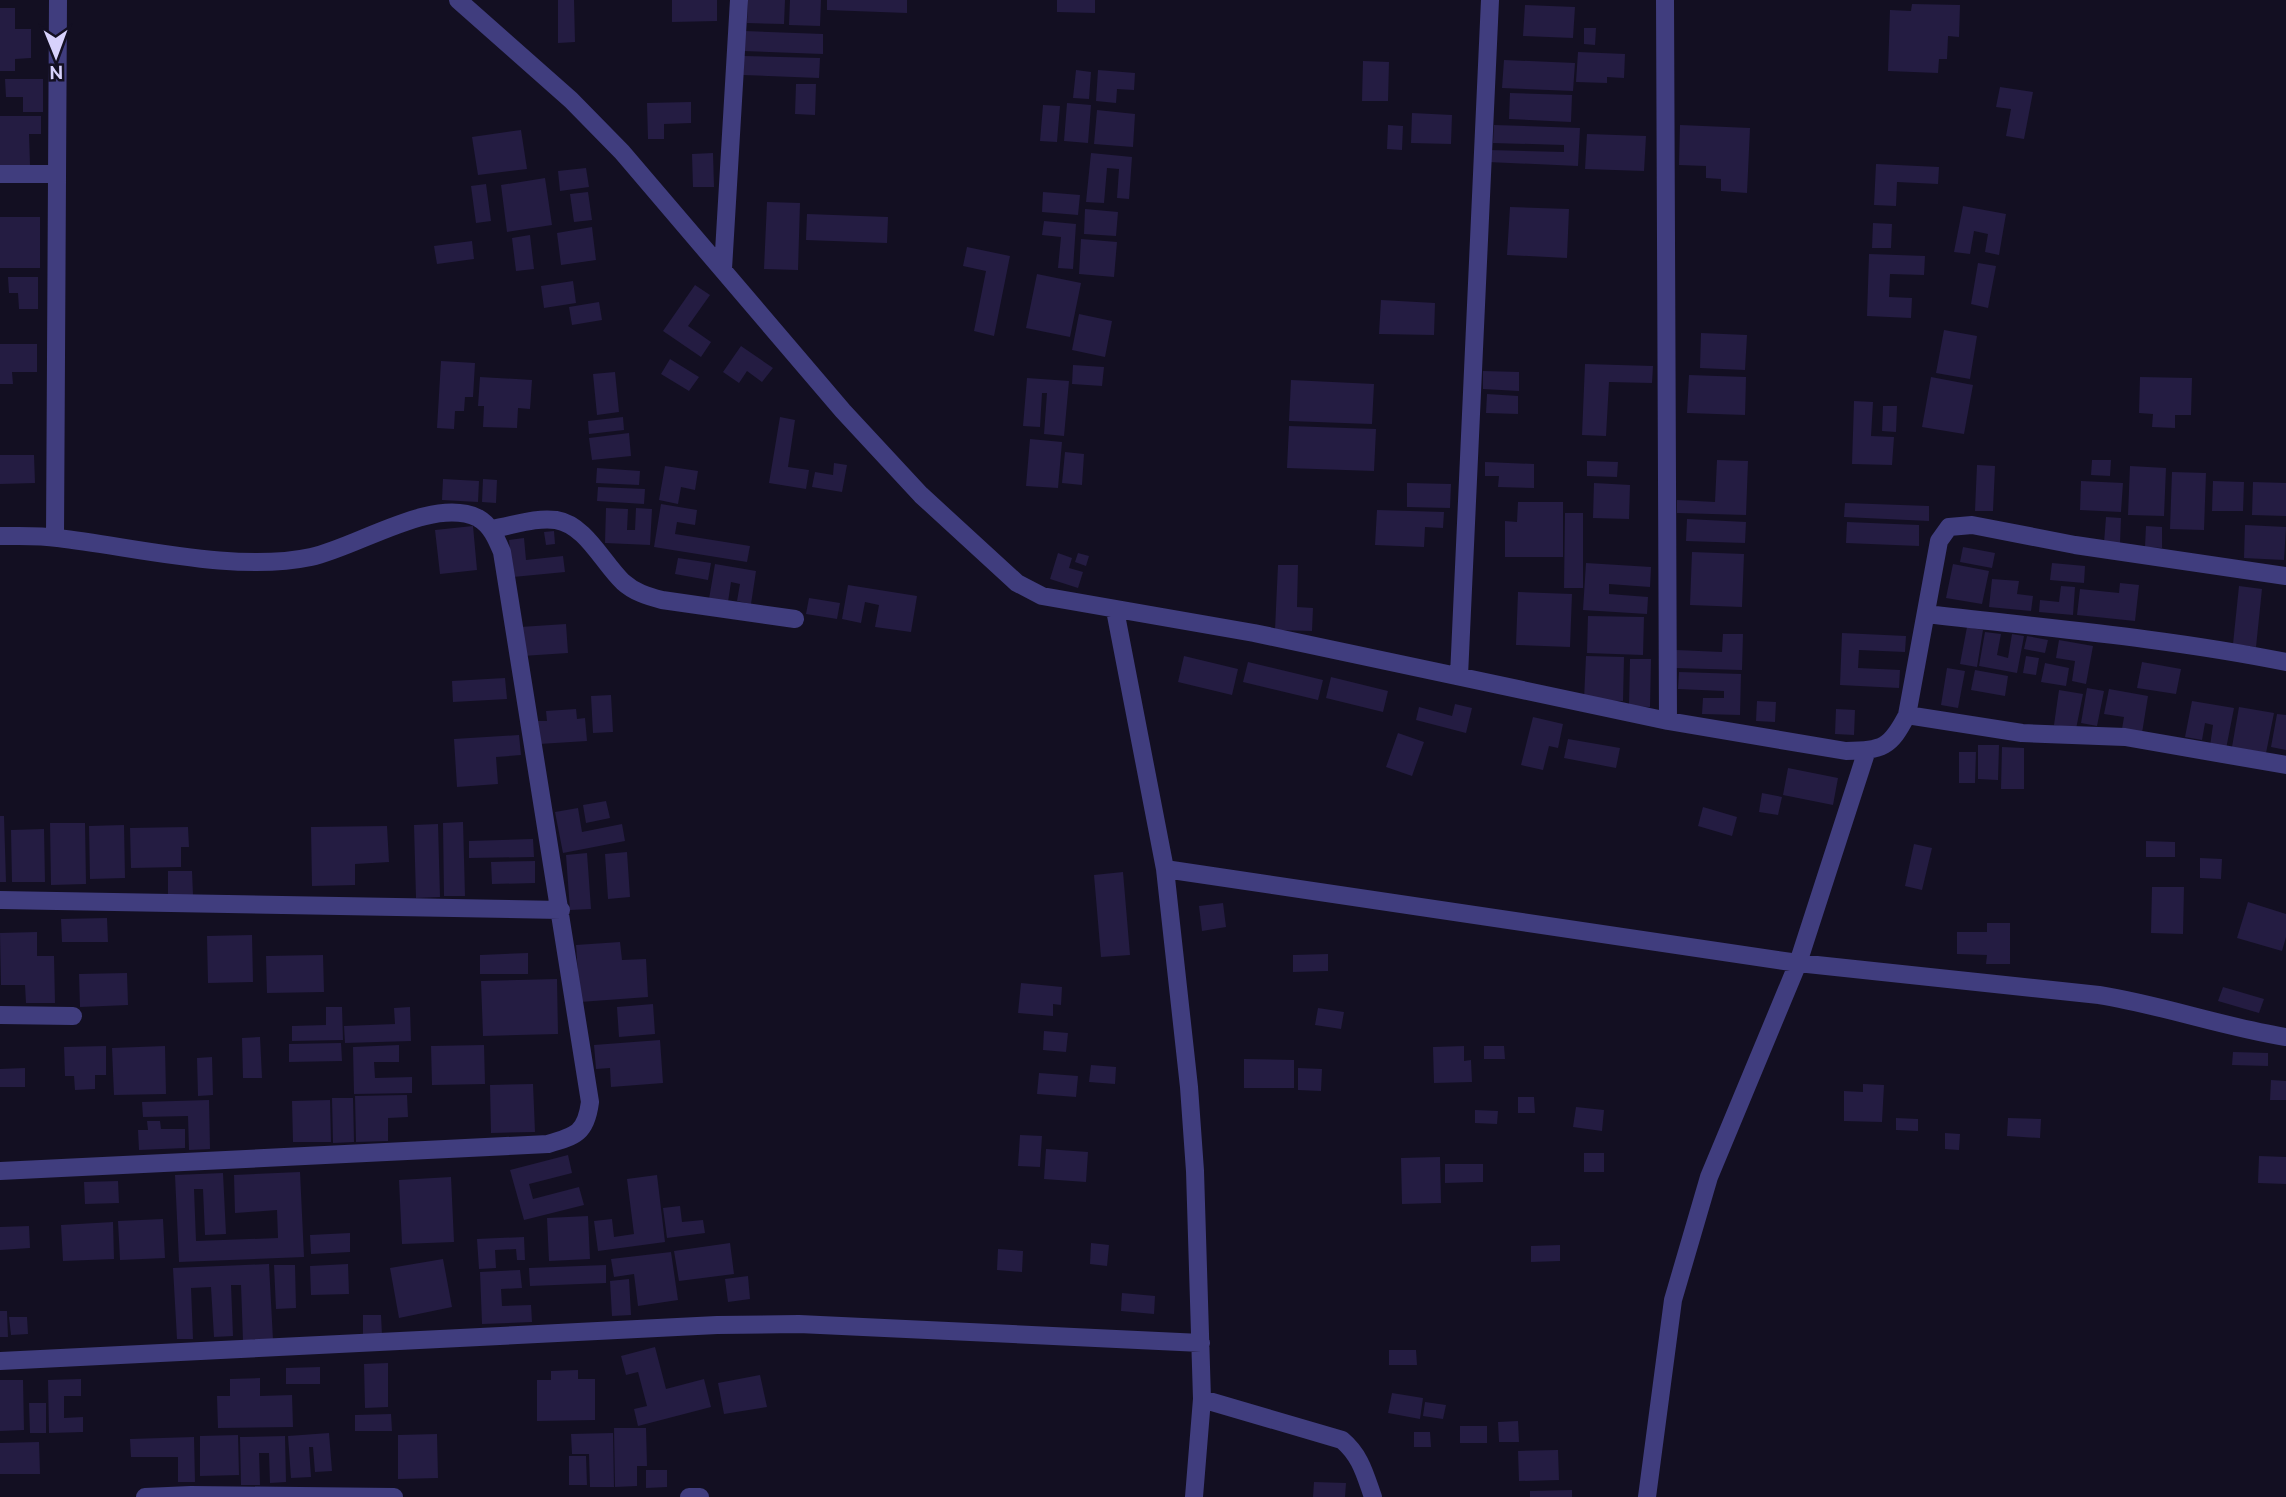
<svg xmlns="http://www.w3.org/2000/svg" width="2286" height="1497" viewBox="0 0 2286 1497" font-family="Ubuntu,sans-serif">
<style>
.building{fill:#241c42}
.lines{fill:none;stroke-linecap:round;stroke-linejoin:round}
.street{stroke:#403d7e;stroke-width:18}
</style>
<rect width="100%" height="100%" fill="#130f22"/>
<path class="building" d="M558 0H574L575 42 558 43Z
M672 0H717V21L672 22Z
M748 0H785L784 24 747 23Z
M790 0H821L820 26 789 25Z
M827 0H907V13L827 10Z
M1057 0H1095V13L1057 12Z
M1912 4 1960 5 1959 37 1948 36 1947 59H1939L1938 73 1888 71 1890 10 1911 11Z
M1525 5 1575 7 1573 38 1523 36Z
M0 8H15V29H31V58L15 59V71H0Z
M1584 28H1596L1595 45 1584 44Z
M744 31 823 34V54L743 51Z
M1578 52 1625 54 1624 78 1607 77V83L1576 82Z
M744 56 820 58 819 78 743 75Z
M1504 60 1575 63 1573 91 1502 88Z
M1363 61 1389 62 1388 101H1362Z
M1076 70 1091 72 1089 99 1073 98Z
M1098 70 1135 73 1134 90 1117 89 1116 103 1096 101Z
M5 79H43V112H23V97H6Z
M796 84H816L815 115 795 114Z
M2000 87 2033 92 2024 139 2006 136 2011 109 1996 107Z
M1510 93 1572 95 1571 122 1509 119Z
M691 102V123L664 124V139H648L647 103Z
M1067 103 1091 105 1088 143 1064 141Z
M1043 105 1060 106 1057 142 1040 141Z
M1097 110 1135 114 1133 147 1094 144Z
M1412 113 1452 115 1451 144 1411 143Z
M0 116H41V134H29L30 165H0Z
M1388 125 1403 126 1402 150 1387 149Z
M1494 125 1580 128 1578 166 1488 162V150L1564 152V145L1493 143Z
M1680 125 1750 128 1747 193 1721 191V179L1706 178V166L1679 165Z
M521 130 527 169 478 175 472 137Z
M1587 134 1646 136 1644 171 1585 169Z
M713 153 714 187H693L692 154Z
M1091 153 1132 157 1129 199 1117 198 1119 169 1107 168 1104 203 1086 202Z
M1876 164 1939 167 1938 184 1897 182 1896 206 1874 205Z
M586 168 589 187 560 191 558 171Z
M545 178 552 225 507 232 501 185Z
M486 184 491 221 476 223 471 186Z
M588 192 592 220 574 222 570 194Z
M1043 192 1080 195 1078 215 1042 212Z
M767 202 800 203 798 270 764 269Z
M1963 206 2006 214 1999 255 1985 252 1988 234 1974 231 1970 254 1954 252Z
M1510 207 1569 209 1567 258 1507 255Z
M1085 209 1118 212 1116 236 1084 234Z
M807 214 888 217 887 243 806 240Z
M0 217H40V268H0Z
M1044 221 1076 224 1073 269 1058 268 1061 237 1042 235Z
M1873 223 1892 224 1891 248H1872Z
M592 227 596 260 561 265 557 233Z
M530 235 534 269 516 271 512 238Z
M1081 239 1117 242 1114 277 1079 274Z
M472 241 474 259 437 264 434 246Z
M967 247 1010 256 994 336 974 331 986 271 963 266Z
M1869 254 1925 256 1924 275 1890 274 1889 297 1912 298 1911 318 1867 316Z
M1978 263 1996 266 1988 308 1971 304Z
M1037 274 1081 283 1070 337 1026 328Z
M8 277H38V309H19L18 293H9Z
M573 281 576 303 544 308 541 286Z
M695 285 710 295 688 326 711 342 701 357 663 331Z
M1381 300 1435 303 1434 335 1379 334Z
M599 302 602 320 572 325 569 307Z
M1079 314 1112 321 1105 357 1072 350Z
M1944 330 1977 336 1970 379 1936 373Z
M1701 333 1747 335 1745 370 1700 368Z
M0 344H37V372H12L13 384H0Z
M741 346 773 368 762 382 747 371 739 383 723 372Z
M670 359 699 377 689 391 661 374Z
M441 361 475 363 473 397H465L464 411H455L454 429 437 428Z
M1585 364 1653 366 1652 383 1609 382 1606 436 1582 435Z
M1073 365 1104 367 1102 386 1072 384Z
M1483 371 1519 372V391L1483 389Z
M615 372 619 412 597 415 593 374Z
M1689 375 1746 377 1745 415 1687 413Z
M480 377 532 380 530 409 518 408 517 428 483 427 484 406H478Z
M1931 377 1973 385 1964 434 1922 427Z
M2140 377 2192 378 2191 415H2175V428L2152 427 2153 414 2139 413Z
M1027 378 1069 381 1064 436 1044 434 1047 393H1042L1040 427 1023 426Z
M1291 380 1374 384 1372 424 1289 421Z
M1487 394 1518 396V414L1486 413Z
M1854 401 1873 402 1871 436 1894 437 1892 465 1852 464Z
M1883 406H1897L1896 432 1882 431Z
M623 417 624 430 589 434 588 421Z
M780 417 795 420 788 467 809 470 806 489 769 483Z
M1289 426 1376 429 1374 471 1287 468Z
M629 433 631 456 592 460 589 438Z
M1030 439 1062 442 1058 488 1026 486Z
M1065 452 1084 454 1082 485 1062 483Z
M0 455H34L35 483 0 484Z
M1717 460 1748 461 1746 515 1677 513V500L1715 502Z
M2092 460H2111L2110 476 2091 475Z
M1587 461 1618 462 1617 477 1587 476Z
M1485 462 1534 464V488L1498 487 1499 476H1485Z
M834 463 847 465 842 492 812 487 815 472 833 475Z
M1977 465 1995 466 1993 511H1975Z
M665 466 698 471 695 490 681 487 678 504 659 500Z
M2130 466 2166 468 2164 516 2128 515Z
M597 468 640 471 639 485 596 483Z
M2172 472 2206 473 2204 530 2170 529Z
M443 479 479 481 478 502 442 500Z
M483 479 497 480 496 503 482 502Z
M2081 481 2123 483 2121 512 2080 510Z
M2213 481 2244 482 2243 511H2212Z
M2253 482 2286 483V516L2252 515Z
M1407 483 1451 484 1450 508 1407 507Z
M1594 483 1630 485 1629 519 1593 518Z
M598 487 645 489 644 504 597 501Z
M1518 502H1563V557H1505V521L1517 522Z
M1845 503 1929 506V521L1844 517Z
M661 504 697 510 695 525 677 522 675 534 750 546 747 562 654 547Z
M606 508 628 509 627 530H635L636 508 652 509 650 545 605 543Z
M1377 510 1444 512 1443 528 1425 527 1424 547 1375 545Z
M1565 513H1583V588H1564Z
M2106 517 2121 518 2120 543H2104Z
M1687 519 1746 522 1745 543 1686 541Z
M1847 522 1919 525V546L1846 543Z
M2245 525 2286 527 2284 560 2244 558Z
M473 526 477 570 440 574 435 530Z
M2146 526 2162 527V548L2145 547Z
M554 531 555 544 546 545 544 532Z
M524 538 526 560 563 556 565 572 513 577 509 540Z
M1963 547 1995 553 1992 568 1960 562Z
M1692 552 1744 554 1742 607 1690 605Z
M1058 553 1072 558 1069 568 1083 572 1078 588 1050 579Z
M1078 553 1089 556 1086 566 1075 562Z
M678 558 711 563 708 580 675 574Z
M1586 563 1651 567 1650 587 1609 584V594L1648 597 1647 614 1583 610Z
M2052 563 2085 566 2084 583 2050 580Z
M715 564 756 571 751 604 737 601 740 584 731 582 728 602 709 599Z
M1953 564 1989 571 1982 604 1946 598Z
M1278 565H1298L1297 607 1313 608 1312 631 1275 630Z
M1992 579 2019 581 2017 594 2033 596 2031 611 1989 607Z
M2120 583 2139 585 2135 621 2077 615 2080 589 2119 593Z
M848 585 917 596 911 632 875 627 879 605 865 602 861 623 842 619Z
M2061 586 2075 587 2073 615 2039 612 2040 600 2059 602Z
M2239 586 2262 589 2256 647 2233 644Z
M1518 592 1572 594 1570 647 1516 645Z
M809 598 840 603 837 619 806 614Z
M1588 616 1644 617 1643 655 1587 653Z
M566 624 568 653 522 656 520 627Z
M1967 627 1983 630 1977 667 1960 664Z
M1985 632 2001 634 1997 655 2008 658 2012 634 2024 636 2017 673 1979 666Z
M1842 633 1906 636 1905 652 1859 650 1858 668 1900 670 1899 688 1840 685Z
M1723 634H1743L1742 670 1675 668 1676 650 1722 652Z
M2027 636 2048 640 2045 653 2024 649Z
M2059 640 2093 646 2086 684 2072 681 2075 661 2056 658Z
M1184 656 1238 669 1232 695 1178 682Z
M1586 656 1624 657 1623 701 1584 700Z
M2026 656 2039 658 2036 675 2023 673Z
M1630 659H1651L1650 707 1629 706Z
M1248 662 1323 680 1318 700 1243 682Z
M2142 662 2181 669 2176 694 2137 688Z
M2045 663 2069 668 2066 686 2041 682Z
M1947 668 1965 671 1958 708 1941 705Z
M1975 670 2008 676 2005 696 1971 690Z
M1679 672 1741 674 1740 715 1702 714 1703 698H1724V691L1678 689Z
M1331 677 1388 691 1383 712 1326 698Z
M505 678 507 699 453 702 452 681Z
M2087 688 2104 691 2097 726 2081 723Z
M2109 689 2148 696 2142 733 2122 729 2124 717 2104 714Z
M2059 690 2083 694 2076 729 2054 725Z
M611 695 613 732 593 733 591 696Z
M1757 701 1776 702 1775 722 1756 721Z
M2192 701 2234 708 2226 749 2210 746 2213 725 2205 723 2202 740 2185 737Z
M1455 704 1472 708 1466 733 1416 720 1419 707 1452 716Z
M2239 707 2274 713 2266 753 2232 747Z
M576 709 577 719 585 718 587 741 539 744 538 721H547L546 711Z
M1836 709 1855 710 1854 735 1835 734Z
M2277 714 2286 715V750L2271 747Z
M1533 717 1563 724 1558 748 1549 746 1543 770 1521 765Z
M1398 733 1424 742 1412 776 1386 767Z
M519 735 521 755 496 757 498 784 457 787 454 739Z
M1568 739 1620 748 1616 768 1564 758Z
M1978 745H1999L1998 780 1978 779Z
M2002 747 2024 748V789H2001Z
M1959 752H1976L1975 783H1959Z
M1788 768 1838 778 1833 805 1783 795Z
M1762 793 1782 797 1778 815 1759 812Z
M606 801 610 818 586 823 583 805Z
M1703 807 1737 817 1732 836 1698 826Z
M578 808 582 832 622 824 625 841 563 853 555 812Z
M0 816H4L6 882H0Z
M463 822 465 896H444L443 823Z
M50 823H85L86 884 51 885Z
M438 824 440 897 416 898 414 825Z
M124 825 125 878 90 879 89 826Z
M387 826 389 862 355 864V885L312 886 311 827Z
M188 827 189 847H181V867L131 868 130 828Z
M44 829 45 882H12L11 830Z
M533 839 534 857 469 858V841Z
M2146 841 2175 842V857H2146Z
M1914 844 1932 848 1922 890 1905 886Z
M627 852 630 897 608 899 605 854Z
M587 853 591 909 570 910 566 855Z
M2200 858 2222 859 2221 879 2200 878Z
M535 861V883L492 884 491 862Z
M168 871H192L193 895H168Z
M1123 872 1130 955 1101 957 1094 875Z
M2152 887H2184L2183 934 2151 933Z
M2248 902 2286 914V937L2282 951 2237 938Z
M1223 903 1226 927 1202 931 1199 906Z
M107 918 108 942H62L61 919Z
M1987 923H2010V964H1986L1987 955 1957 954V932H1987Z
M37 932V956H54L55 1003H26L25 985H1L0 933Z
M252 935 253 982 208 983 207 936Z
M620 942 622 960 646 959 648 997 580 1002 576 945Z
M528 953V974H480V955Z
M1328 954V971L1293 972V955Z
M323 955 324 992 267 993 266 956Z
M127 973 128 1005 80 1007 79 974Z
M557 979 558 1034 483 1036 481 981Z
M1021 983 1062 987 1061 1005 1053 1004V1016L1018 1013Z
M2223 987 2264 999 2259 1013 2218 1001Z
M653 1004 655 1034 619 1037 617 1007Z
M326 1007H342L343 1040 292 1041V1026L326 1025Z
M410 1007 411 1041 345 1043 344 1026 395 1024 394 1008Z
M1318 1008 1344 1012 1341 1029 1315 1025Z
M1044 1031 1068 1033 1066 1052 1043 1050Z
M260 1037 262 1078H243L242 1038Z
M660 1040 663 1083 611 1087 610 1068 596 1069 594 1045Z
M341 1043 342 1061 289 1062V1044Z
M399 1045V1062H374L375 1078 412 1077V1093L354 1094 353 1047Z
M484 1045 485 1084 432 1085 431 1046Z
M106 1046V1075H95V1089L75 1090 74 1076H65L64 1047Z
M165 1046 166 1094 114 1095 112 1048Z
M1464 1046V1061L1471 1060 1472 1082 1434 1083 1433 1047Z
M1484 1046H1504L1505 1059H1484Z
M2233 1052 2268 1053V1066L2232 1065Z
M212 1057 213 1095 198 1096 197 1058Z
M1244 1059 1294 1060V1088H1244Z
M1091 1065 1116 1067 1115 1084 1089 1082Z
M25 1068V1087H0V1069Z
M1298 1068 1322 1069 1321 1091 1298 1090Z
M1039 1073 1078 1076 1076 1097 1037 1094Z
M2271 1080 2286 1081V1100H2270Z
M533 1084 535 1132 491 1133 490 1085Z
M1863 1084 1884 1085 1882 1122 1844 1121V1091L1863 1092Z
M407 1095 408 1117 388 1118V1141L356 1142 355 1096Z
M1518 1097H1534L1535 1113H1518Z
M332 1098H353L354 1142 333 1143Z
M209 1100 210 1149 189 1150 188 1116 143 1117 142 1102Z
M330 1100 331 1142H293L292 1101Z
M1576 1107 1604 1110 1602 1131 1573 1127Z
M1475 1110 1498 1111 1497 1124 1475 1123Z
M1896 1118 1918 1119V1131L1896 1130Z
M2008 1118 2041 1119 2040 1138 2007 1136Z
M147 1121H160L161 1129H185V1148L139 1150 138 1130H148Z
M1945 1133 1960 1134 1959 1150 1945 1149Z
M1020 1135 1042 1136 1040 1167 1018 1166Z
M1046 1149 1088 1152 1086 1182 1044 1179Z
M1584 1153H1604V1172H1584Z
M568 1155 572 1173 529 1184 533 1199 579 1187 584 1205 524 1220 510 1170Z
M2259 1156 2286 1157V1184L2258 1183Z
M1440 1157 1441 1203 1402 1204 1401 1158Z
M1445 1164H1483V1182L1445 1183Z
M300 1172 304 1257 179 1262 175 1175 223 1173 226 1234 205 1235 203 1189H194L196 1241 278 1238 277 1210 235 1213 234 1175Z
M657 1175 665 1242 598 1251 594 1221 612 1219 614 1237 634 1234 627 1179Z
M451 1177 454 1242 402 1244 399 1180Z
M118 1181 119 1203 85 1204 84 1182Z
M680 1206 682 1222 703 1220 705 1233 667 1238 663 1208Z
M588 1216 590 1259 549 1261 547 1218Z
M163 1219 165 1258 120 1260 118 1221Z
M113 1222 114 1259 63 1261 61 1225Z
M29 1226 30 1248 0 1250V1227Z
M350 1233V1252L311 1254 310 1235Z
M524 1237 525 1260H517L516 1249 495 1250 496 1268 479 1269 477 1239Z
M730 1243 734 1274 679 1281 674 1251Z
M1091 1243 1109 1245 1107 1266 1090 1264Z
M1560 1245V1261L1531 1262V1246Z
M998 1249 1023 1251 1022 1272 997 1270Z
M671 1252 678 1300 638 1306 634 1274 614 1277 611 1259Z
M443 1259 452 1307 399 1318 390 1268Z
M269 1264 273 1340 243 1341 241 1285H231L233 1336 214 1337 211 1287 191 1288 193 1339H177L173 1268Z
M348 1264 349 1294 311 1295 310 1266Z
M274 1265H295L296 1308 276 1309Z
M606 1265V1283L530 1286 529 1268Z
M520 1270 522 1288 501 1289 502 1306 531 1305 532 1322 482 1324 480 1272Z
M748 1276 750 1299 728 1302 725 1279Z
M629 1279 631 1315 612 1316 610 1281Z
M1122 1293 1155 1296 1154 1314 1121 1311Z
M0 1311H7L8 1337H0Z
M363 1315H381L382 1335 363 1336Z
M9 1317H27L28 1334 11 1335Z
M655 1347 666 1389 704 1379 711 1407 638 1426 634 1409 647 1406 638 1372 626 1375 621 1356Z
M1389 1350H1416L1417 1365H1389Z
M388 1363V1407L365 1408 364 1364Z
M320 1367V1384H286V1368Z
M578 1370V1379H595V1420L537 1421V1380H551V1371Z
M760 1375 767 1407 724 1414 718 1383Z
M260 1378V1396L292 1395 293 1427 218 1428 217 1396H230V1379Z
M81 1379V1396H64V1418L83 1417V1432L49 1433 48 1380Z
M0 1380H23L24 1430 0 1431Z
M1392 1393 1423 1398 1420 1419 1388 1413Z
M1425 1402 1446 1405 1443 1419 1423 1416Z
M29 1403H46V1433H30Z
M391 1414 392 1431H355V1415Z
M1518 1421 1519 1442H1499L1498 1422Z
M1460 1426H1487V1443H1460Z
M614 1428H646L647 1466H637V1486L615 1487Z
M1414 1432H1430L1431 1447H1414Z
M329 1433 332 1471 315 1472 313 1447H309L311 1477 291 1478 288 1436Z
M613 1433 614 1487H590L589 1454H572L571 1434Z
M437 1434 438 1478 398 1479V1435Z
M238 1435 239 1475 200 1476V1436Z
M285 1436 286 1482 270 1483 269 1453H259L260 1485H241L240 1437Z
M194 1437 195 1482H178V1457H131L130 1439Z
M39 1442 40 1474H0V1443Z
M1558 1450 1559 1480 1519 1481 1518 1451Z
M569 1456H586L587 1485H569Z
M646 1470H667V1487L646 1488Z
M1314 1482 1346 1483 1345 1497H1313Z
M1572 1490V1497H1530V1491Z"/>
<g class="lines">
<path class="street" d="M458 0 571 100 622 152 843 411 921 495 1017 583 1042 596 1254 633 1668 721 1846 751C1883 750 1890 748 1907 715L1939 541 1949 527 1972 525 2075 545 2286 576
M1665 0 1668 721
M0 174H57
M723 269 739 0
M491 529C512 526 535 517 556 520 586 525 602 562 623 582 634 592 647 596 662 600L795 619
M0 536C19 536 39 535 58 538 135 547 236 573 311 557 358 547 433 496 478 518 491 525 497 540 502 552L590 1102C586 1133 576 1136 548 1144L0 1171
M55 537 58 0
M1115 610 1165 869 1189 1087 1195 1171 1202 1399 1194 1497
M1926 614C2046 628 2167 638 2286 662
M1459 676 1490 0
M1907 715 2022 733 2125 737 2286 765
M1165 869 1798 963 2099 995C2162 1005 2223 1027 2286 1037
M0 900 561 910
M0 1015 73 1016
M0 1361 717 1325 799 1324 1201 1343
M1202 1399 1342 1440C1361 1456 1365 1475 1373 1497
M145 1497 191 1495 394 1497
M689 1497H700
M1647 1497 1673 1300 1709 1177 1798 963 1867 750"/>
</g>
<g transform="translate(56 56) rotate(179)" stroke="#130f22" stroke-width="5" paint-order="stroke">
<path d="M0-5L12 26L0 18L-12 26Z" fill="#d8d2fc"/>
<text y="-10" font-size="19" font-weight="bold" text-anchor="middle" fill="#d8d2fc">N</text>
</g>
</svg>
